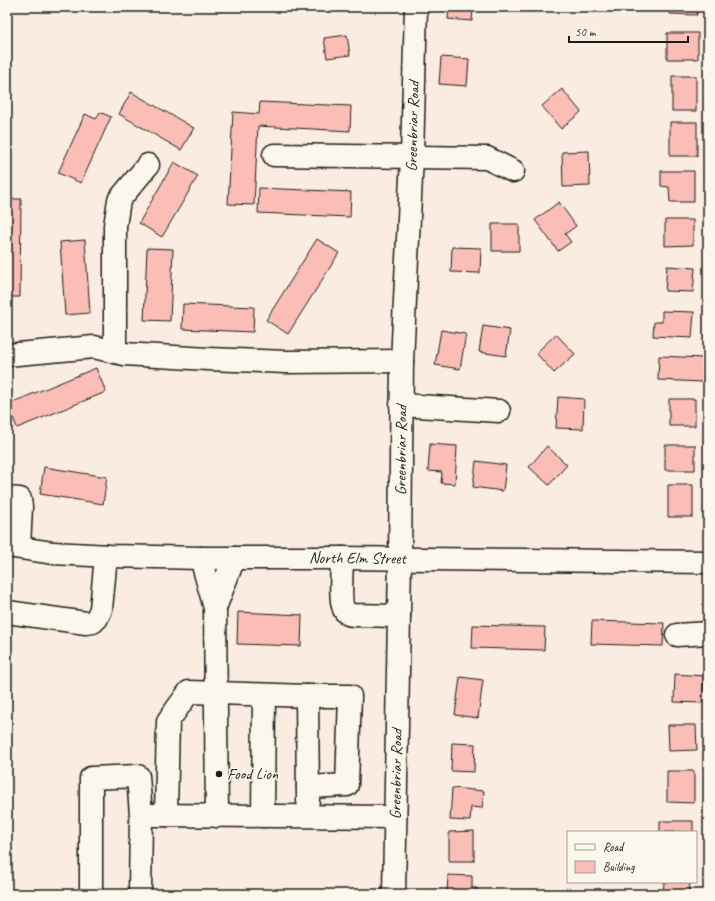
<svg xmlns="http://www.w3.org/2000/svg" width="715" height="901" viewBox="0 0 715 901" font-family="Caveat,sans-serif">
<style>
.building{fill:#fabeb7;stroke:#1c1c1c}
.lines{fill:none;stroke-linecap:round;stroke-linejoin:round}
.minor-casing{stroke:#1c1c1c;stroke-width:25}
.major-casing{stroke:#1c1c1c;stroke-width:25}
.minor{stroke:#fbf7ec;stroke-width:22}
.major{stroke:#fbf7ec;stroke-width:22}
.poi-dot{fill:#1c1c1c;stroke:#fbf7ec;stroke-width:1.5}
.labels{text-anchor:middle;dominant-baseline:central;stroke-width:3;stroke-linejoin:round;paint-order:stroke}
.street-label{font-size:16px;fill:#1c1c1c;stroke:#fbf7ec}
.poi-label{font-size:16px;fill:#1c1c1c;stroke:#fbf7ec;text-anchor:start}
</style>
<rect width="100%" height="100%" fill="#fbece1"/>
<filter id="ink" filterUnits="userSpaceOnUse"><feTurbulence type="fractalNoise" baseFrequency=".025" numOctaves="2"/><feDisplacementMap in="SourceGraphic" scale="8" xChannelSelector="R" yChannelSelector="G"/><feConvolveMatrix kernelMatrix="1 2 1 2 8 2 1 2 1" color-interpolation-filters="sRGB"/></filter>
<g filter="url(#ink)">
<path class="building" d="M449 7H473L472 21 448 19Z
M671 7H697V15L670 14Z
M667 33H698V59H667Z
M347 35 350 55 327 58 324 38Z
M441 57 469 59 467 86 439 84Z
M672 76H696V111H672Z
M562 89 581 112 561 129 542 106Z
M131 92 194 128 181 150 119 114Z
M260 102 351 106 350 131 258 126 254 205 228 204 233 112 259 114Z
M100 112 111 117 81 183 58 173 85 114 96 119Z
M670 122H697V156H670Z
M7 138H10V164H7Z
M589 151 590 186 563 187 562 152Z
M174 162 198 176 162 237 139 223Z
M661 171H694V202H670L669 187 661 186Z
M259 188 351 192 350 217 258 213Z
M7 199H21L20 297H7Z
M559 202 576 226 565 234 571 242 558 251 535 220Z
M665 220H693V245L665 246Z
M492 224H519V251H492Z
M317 239 339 253 288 334 266 320Z
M85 240 90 313 65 315 60 242Z
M452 247 481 248 480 273 451 272Z
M147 248 173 249 170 321 144 320Z
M667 266 695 268 693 292 665 291Z
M183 304 254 307 253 332 182 329Z
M662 311 694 312 692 338 653 336 654 322H662Z
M483 326 510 330 506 356 479 352Z
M441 330 466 334 460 369 435 365Z
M556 334 575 354 554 373 536 353Z
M659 356 703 358 702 382 658 380Z
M96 368 106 392 17 428 8 404Z
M558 397 584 399 583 429 556 428Z
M669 399H695V426H669Z
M430 444 457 446 455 484 441 483 442 472 428 471Z
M665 445H695V470H665Z
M547 446 567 465 549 485 529 467Z
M476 461 506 465 503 491 473 487Z
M44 467 107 477 103 504 40 494Z
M668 485H693V517H668Z
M238 612 302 615 301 646 237 644Z
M592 621 664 623 663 646 591 644Z
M473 625 545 627 544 650 472 648Z
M7 664 11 665 7 689Z
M675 674 704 676 702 703 674 702Z
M460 677 483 680 478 718 455 715Z
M668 725H696L697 750 669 751Z
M452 743 475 744 474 772 451 771Z
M667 771H694V803L667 802Z
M452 788 484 791 482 808 471 807 470 821 450 820Z
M660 821H693V832H660Z
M474 831V861H449V832Z
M448 875 472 876V888H477V894H447Z
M664 882H690L689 894H663Z"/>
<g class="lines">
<g class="minor-casing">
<g id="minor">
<path d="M274 155 487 158 513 171"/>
<path d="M115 352V226L119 200 148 165"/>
<path d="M7 355 94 347 124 354 208 359 286 362 402 361"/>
<path d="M401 405 499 411"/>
<path d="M7 498 20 499 21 507 19 547"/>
<path d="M201 558 215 608 217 816"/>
<path d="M342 558C342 569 339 604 345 611 347 614 350 615 353 615L399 616"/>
<path d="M215 608 234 558"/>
<path d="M7 612 86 623 93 622 97 618 101 609 106 556"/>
<path d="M677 635 708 633"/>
<path d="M307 696 308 801"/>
<path d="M151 815 395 817"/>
<path d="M166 815 168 721 189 692 307 696H350L347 785 308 787"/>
<path d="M263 816 264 695"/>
<path d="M91 894V778L138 776 141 815 140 894"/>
<path id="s1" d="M394 894 400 559 402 361 412 157 416 7"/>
</g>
</g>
<g class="major-casing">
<g id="major">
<path id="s2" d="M7 546 53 553 110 556 201 558H342L708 562"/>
</g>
</g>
<use href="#minor" class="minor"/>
<use href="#major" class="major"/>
</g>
</g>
<circle class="poi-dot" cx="219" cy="774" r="4"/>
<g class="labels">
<g class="street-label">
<text stroke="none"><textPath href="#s1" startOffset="768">Greenbriar Road</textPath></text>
<text stroke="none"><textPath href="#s1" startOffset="444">Greenbriar Road</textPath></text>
<text stroke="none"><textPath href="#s2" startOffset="351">North Elm Street</textPath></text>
<text stroke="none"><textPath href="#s1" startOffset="120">Greenbriar Road</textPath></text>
</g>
<g class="poi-label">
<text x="227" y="774">Food Lion</text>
</g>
</g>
<rect width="715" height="901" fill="none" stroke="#fbf7ec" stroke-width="24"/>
<rect x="12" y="12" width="691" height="877" fill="none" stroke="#1c1c1c" stroke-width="1.5" filter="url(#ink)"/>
<rect x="567" y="831" width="130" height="52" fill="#fbf7ec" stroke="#a29f99"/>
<rect x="575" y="844" width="20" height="6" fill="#fbf7ec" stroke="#a29f99"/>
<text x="603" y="851" font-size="12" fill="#1c1c1c">Road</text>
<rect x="575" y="861" width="20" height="12" fill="#fabeb7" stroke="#a29f99"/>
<text x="603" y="871" font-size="12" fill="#1c1c1c">Building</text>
<path d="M569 36v6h119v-6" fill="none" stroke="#1c1c1c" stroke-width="2"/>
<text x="575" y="36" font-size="12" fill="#1c1c1c" stroke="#fbf7ec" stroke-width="3" paint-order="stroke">50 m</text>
</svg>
